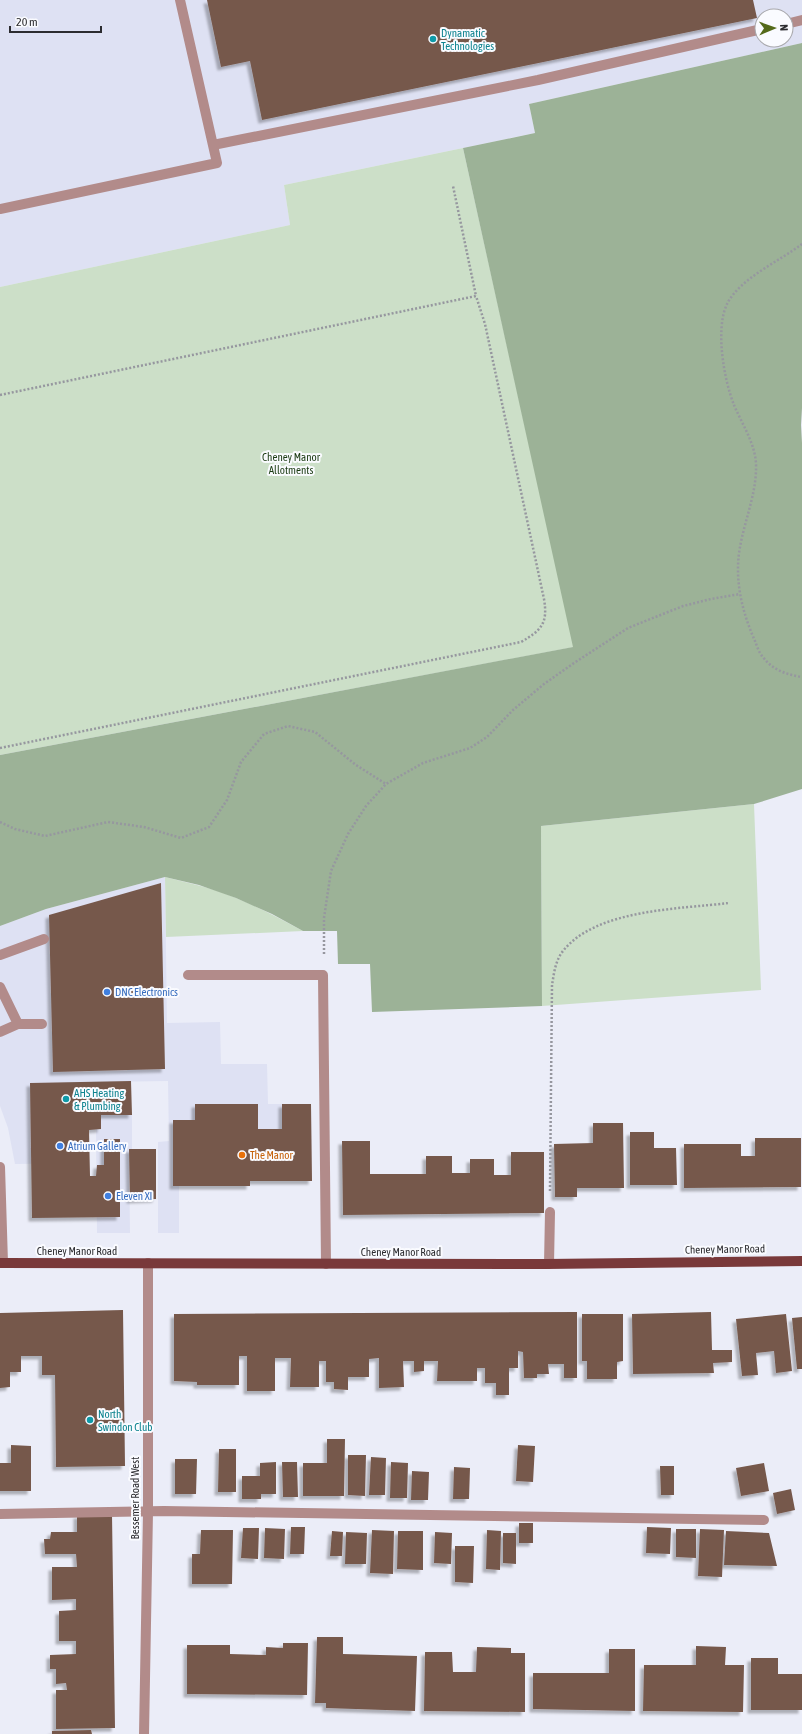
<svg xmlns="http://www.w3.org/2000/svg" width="802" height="1734" viewBox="0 0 802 1734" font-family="'Asap Condensed',sans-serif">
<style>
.built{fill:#dee1f3;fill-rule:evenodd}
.green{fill:#ccdfc8}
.forest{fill:#9cb297}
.building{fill:#76584b;filter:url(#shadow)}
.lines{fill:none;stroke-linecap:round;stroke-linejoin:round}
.path{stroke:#96979f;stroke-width:2.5;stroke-dasharray:2 2;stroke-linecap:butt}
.minor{stroke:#b28b8a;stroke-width:10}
.major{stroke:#79393a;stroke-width:10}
.culture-dot{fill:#0f9aa8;stroke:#fafbff;stroke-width:1.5}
.shop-dot{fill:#3f7fe0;stroke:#fafbff;stroke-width:1.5}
.food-dot{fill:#e8710a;stroke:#fafbff;stroke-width:1.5}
.labels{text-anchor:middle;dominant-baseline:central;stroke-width:4;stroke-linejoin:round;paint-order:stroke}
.culture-label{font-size:11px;fill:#0d838f;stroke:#fafbff;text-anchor:start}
.park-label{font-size:11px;fill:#1a3a12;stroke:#fafbff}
.shop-label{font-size:11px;fill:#366cbe;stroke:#fafbff;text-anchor:start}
.food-label{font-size:11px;fill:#c56008;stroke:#fafbff;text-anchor:start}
.street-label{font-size:11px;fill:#2c2c30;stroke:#fafbff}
</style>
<defs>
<filter id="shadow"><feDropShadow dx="-3.5" dy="3.5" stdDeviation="1" flood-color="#0004"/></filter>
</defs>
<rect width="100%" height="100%" fill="#ebedf8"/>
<path class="built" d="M0 0H802V43L529 104 535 133 284 185 290 225 0 287ZM762 16H786V40H762Z
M165 877 167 1023 220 1022 221 1064H267L268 1104H311L312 1181H250V1186H179V1233H158V1142L169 1141 168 1081 101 1082V1115H132V1150H129L130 1233H97L96 1129 89 1130V1163L15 1164 8 1128 0 1106V926L46 909Z"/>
<path class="green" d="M463 148 574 647 0 755V287L290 225 284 185Z
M754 804 761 990 542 1006 541 826Z
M165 877C189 883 213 888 236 898 259 907 281 919 303 931L166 937Z"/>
<path class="forest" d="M802 43V408L801 425 802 443V789L754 804 541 826 542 1006 372 1012 370 964H338L337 931H303L272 914 236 898 199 885 165 877 46 909 0 926V755L573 647 463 148 535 133 529 104Z"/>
<path class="building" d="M207 0H753L757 18 262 120 250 61 221 67Z
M161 883 165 1069 53 1072 49 915Z
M131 1081 132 1115H101V1129L89 1130 90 1176H96L97 1165H104V1139H120V1217L32 1218 30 1083Z
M195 1104H258V1129H282V1104H311L312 1181H250V1186H173V1120H195Z
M593 1123H623L624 1188H577V1197H555L554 1144 593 1143Z
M630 1132H654V1148H676L677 1185H630Z
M755 1138H801V1187L684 1188V1144H741V1156H755Z
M342 1141H370V1174H426V1156H452V1173H470V1159H494V1175H511V1152H544V1213L343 1215Z
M129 1149H156V1199L130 1200Z
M123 1310 125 1466 56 1467 55 1375H42V1356H21V1372H10V1387L0 1388V1313Z
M577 1312V1378H564V1364H548L549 1374H537V1378H524L523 1352 518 1351V1368H509V1395H496V1383H485V1368H477V1381H437L438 1361H424V1371L414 1372V1361H403L404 1387 379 1388V1358L369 1359V1377H348V1390L334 1389V1382H326V1361H319V1387H290L291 1358H275V1391H247V1356H239V1385H197V1382L174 1381V1314Z
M711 1312 712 1350H732V1362L713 1363 714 1373 633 1374 632 1314Z
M582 1314H623V1361L617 1362V1379H587V1361H582Z
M786 1314 792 1371 776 1373 774 1351 756 1353 758 1375 742 1376 736 1319Z
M802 1317V1369H797L792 1318Z
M327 1439H345L344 1496H303V1463H327Z
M11 1445 31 1446V1491H0V1463H11Z
M518 1445 535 1446 533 1482 516 1481Z
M219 1449H236V1492H218Z
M348 1455H366L365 1496 348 1495Z
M371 1457 386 1458 385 1495H369Z
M175 1459H197L196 1494H175Z
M276 1462V1494H261V1499H242V1476H260V1463Z
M282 1462H297L298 1497H283Z
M391 1462 408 1463 407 1498H390Z
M764 1463 769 1491 741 1496 736 1468Z
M660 1466H674V1495H661Z
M454 1467 470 1468 469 1499H453Z
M412 1471 429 1472 428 1500H411Z
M791 1489 795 1510 777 1514 773 1493Z
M112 1514 115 1728 56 1729V1690H67L66 1683 56 1684V1669H50V1655L76 1654V1641H59V1611L76 1610V1599L52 1600V1567H77L76 1554H45L44 1539H50L51 1532H77V1515Z
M519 1523H533V1543H519Z
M291 1527H305L304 1554H290Z
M647 1527 671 1528 670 1554 646 1553Z
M243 1528H259L258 1559 241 1558Z
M265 1528 285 1529 284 1559 264 1558Z
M676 1529H696V1558L676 1557Z
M700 1529 724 1530 722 1577 698 1576Z
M201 1530H233L232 1584H192V1554H200Z
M372 1530 394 1531 393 1574 370 1573Z
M487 1530 501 1531 500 1570 486 1569Z
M332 1531 343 1532 342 1556H330Z
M398 1531H423V1570L397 1569Z
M726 1531 769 1533 777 1566 724 1565Z
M346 1532 367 1533 366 1564H345Z
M435 1532 452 1533 451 1564 434 1563Z
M503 1533H516V1564L503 1563Z
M455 1546H474L473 1583 455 1582Z
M317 1637H343V1654L417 1656 415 1711 326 1708V1703H315Z
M283 1643H308L307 1695 187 1694V1645H230V1654L266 1655V1647L283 1648Z
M696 1646 726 1647 725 1665H744L743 1712 643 1711 644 1665H696Z
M477 1647 511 1648V1653H525V1712L424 1711 425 1652H452L453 1672H476Z
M609 1649H635V1711L533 1709V1673H609Z
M751 1658H778V1674H802V1710H751Z
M91 1730 92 1734H52V1731Z"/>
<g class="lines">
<path class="path" d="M802 244C780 261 740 278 727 304 715 329 724 380 734 405 742 424 755 443 756 464 757 492 745 519 740 547 734 579 742 612 755 641 757 646 759 653 763 657 772 670 788 675 802 677
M0 395 476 296 453 186
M0 748 521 642C542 630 548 623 544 599L485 324 476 296
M0 822 15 829 45 836 108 822 144 827 181 838 209 827 227 800 241 762 264 734 288 726 315 732 356 765 386 784
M324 954V918L331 871 348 834 366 806 386 784 423 763 470 748 487 737 513 710 544 684 574 663 628 628 683 606 711 599 740 594
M550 1191 552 985C554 974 555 961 563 951 596 909 680 909 729 903"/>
<path class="minor" d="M786 24 802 20
M213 145 538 80 762 29
M0 209 217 163 180 0
M0 955 44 939
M188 975H323L326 1264
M0 987 18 1024
M0 1032 18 1024H42
M0 1167 3 1263
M549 1264 550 1212
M0 1514 164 1511 764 1520
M144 1734 148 1512V1263"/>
<path class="major" d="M0 1263 546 1264 802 1261"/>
</g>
<g class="culture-dot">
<circle cx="433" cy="39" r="4"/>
<circle cx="66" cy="1099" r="4"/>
<circle cx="90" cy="1420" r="4"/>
</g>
<g class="shop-dot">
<circle cx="107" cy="992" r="4"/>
<circle cx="60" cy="1146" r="4"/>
<circle cx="108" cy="1196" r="4"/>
</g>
<circle class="food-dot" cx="242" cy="1155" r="4"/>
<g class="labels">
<g class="culture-label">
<text x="441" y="33">Dynamatic<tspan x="441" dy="13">Technologies</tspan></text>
<text x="74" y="1093">AHS Heating<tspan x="74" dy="13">&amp; Plumbing</tspan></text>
<text x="98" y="1414">North<tspan x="98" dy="13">Swindon Club</tspan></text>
</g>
<g class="park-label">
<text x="291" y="457">Cheney Manor<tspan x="291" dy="13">Allotments</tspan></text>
</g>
<g class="shop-label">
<text x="115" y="992">DNC Electronics</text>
<text x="68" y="1146">Atrium Gallery</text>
<text x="116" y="1196">Eleven XI</text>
</g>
<g class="food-label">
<text x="250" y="1155">The Manor</text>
</g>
<g class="street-label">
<text transform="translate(725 1249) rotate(-1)">Cheney Manor Road</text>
<text x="77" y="1251">Cheney Manor Road</text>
<text x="401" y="1252">Cheney Manor Road</text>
<text transform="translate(135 1498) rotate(-90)">Bessemer Road West</text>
</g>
</g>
<g transform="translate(774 28) rotate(88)"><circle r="19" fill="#fafbff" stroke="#a8a8ac"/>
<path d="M0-3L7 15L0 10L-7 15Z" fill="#546a1a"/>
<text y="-6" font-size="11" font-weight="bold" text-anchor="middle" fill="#2c2c30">N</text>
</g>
<path d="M10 26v6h91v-6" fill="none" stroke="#2c2c30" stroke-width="2"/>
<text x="16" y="26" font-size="12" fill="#2c2c30" stroke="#fafbff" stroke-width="3" paint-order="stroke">20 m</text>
</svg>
